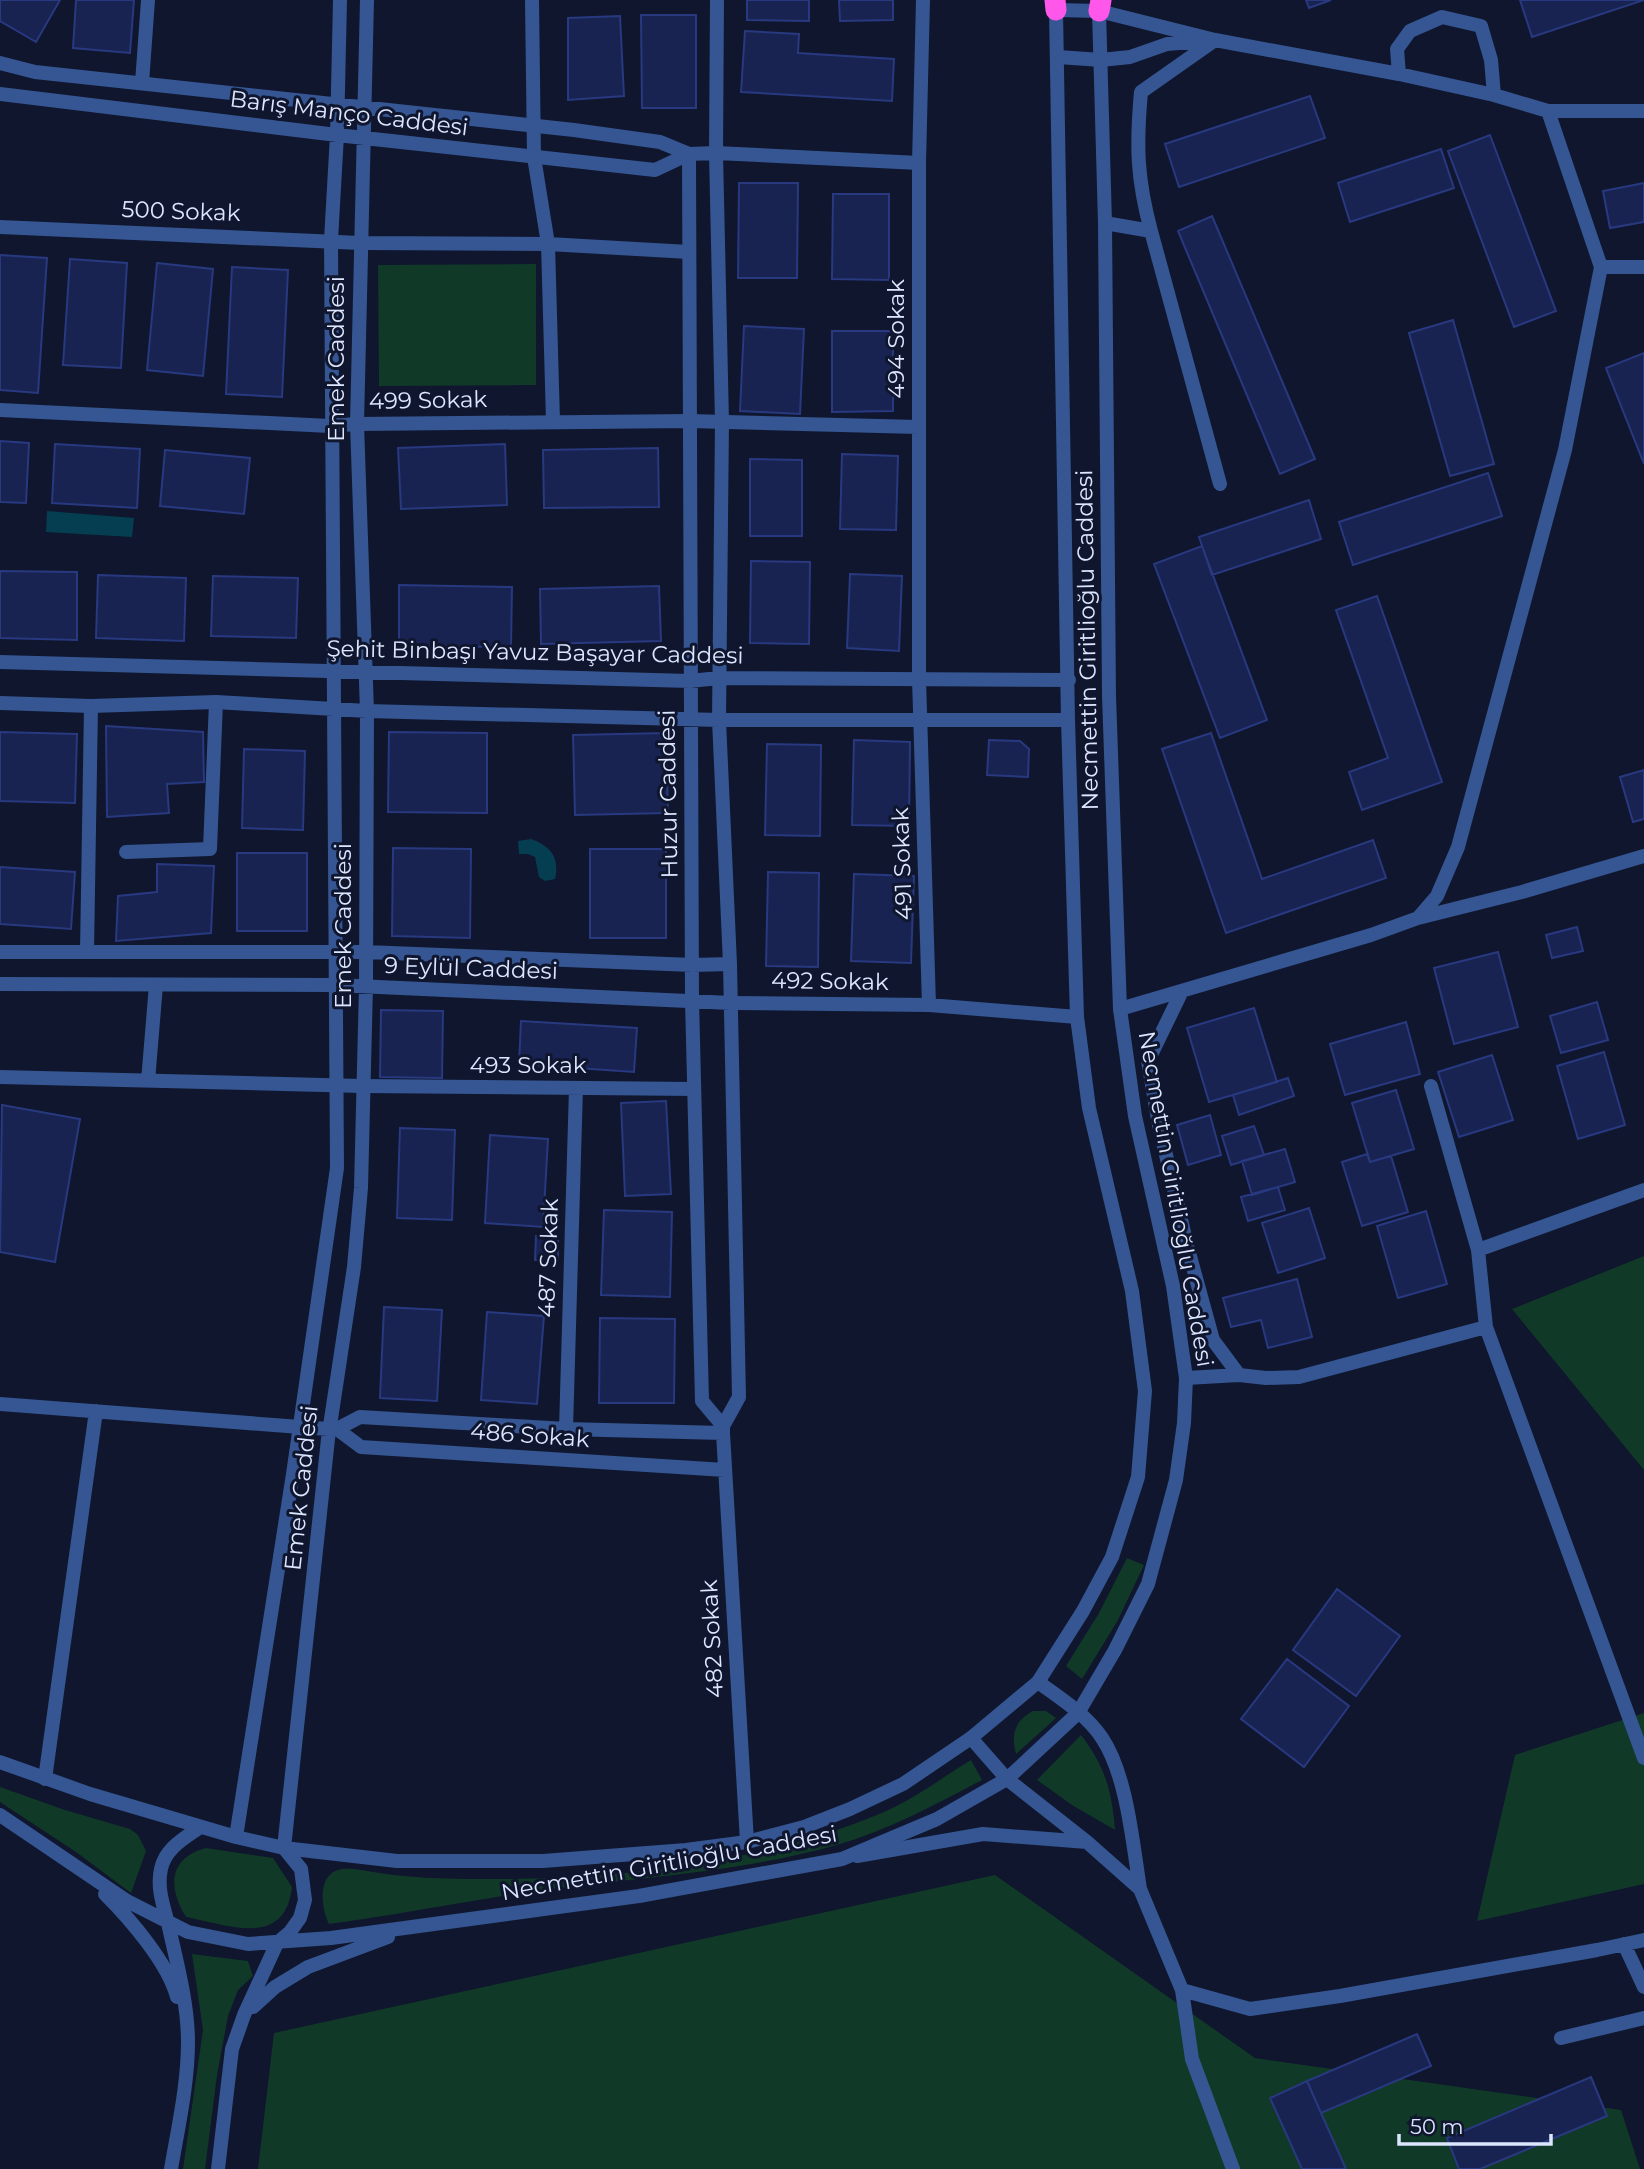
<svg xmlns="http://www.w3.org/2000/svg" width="1644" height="2169" viewBox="0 0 1644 2169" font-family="Montserrat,sans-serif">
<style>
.green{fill:#113928}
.water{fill:#053e51}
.building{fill:#182352;stroke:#283980;stroke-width:2}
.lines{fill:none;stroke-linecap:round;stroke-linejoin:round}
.minor{stroke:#355692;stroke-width:14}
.tertiary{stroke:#355692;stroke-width:14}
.motorway{stroke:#ff57e9;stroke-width:21}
.labels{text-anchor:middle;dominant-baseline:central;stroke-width:6;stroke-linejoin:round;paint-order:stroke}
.street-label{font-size:23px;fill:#dce6ff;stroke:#0f162e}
</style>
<rect width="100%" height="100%" fill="#0f162e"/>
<path class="green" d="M536 264V385L379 386 378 265Z
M1644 1256V1470L1512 1309Z
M1127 1558 1144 1565 1118 1620 1082 1679 1066 1666 1099 1613Z
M1033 1711H1046L1056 1718 1016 1754C1011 1735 1014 1721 1033 1711Z
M1644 1713V1884L1477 1921 1515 1755Z
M1081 1735C1105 1766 1112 1791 1115 1830L1072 1805 1037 1780Z
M971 1760 982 1780C935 1805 888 1830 837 1845 737 1873 631 1878 528 1892 462 1902 396 1915 329 1924 322 1910 317 1880 335 1871 345 1867 357 1869 367 1871 405 1878 444 1879 483 1879 616 1880 761 1864 884 1812 914 1799 943 1777 971 1760Z
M0 1787 65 1810 130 1829 138 1835 146 1851 131 1893 76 1852 0 1802Z
M206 1848 273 1858 292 1887C285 1949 228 1925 186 1917 168 1888 168 1858 206 1848Z
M995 1875 1255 2058 1621 2110 1640 2169H258L274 2033Z
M192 1954 248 1961 253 1976 238 1990 228 2016 217 2075 205 2169H183L203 2030Z"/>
<path class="water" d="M47 511 134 518 132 537 46 532Z
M531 839C551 846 560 858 555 879L545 881 539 877 535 857 528 854H519L518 841Z"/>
<path class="building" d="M0 0H60L36 42 0 21Z
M76 0H134L130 53 73 48Z
M747 0H809V21L747 20Z
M839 0H893V20L840 21Z
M1306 0H1331L1309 8Z
M1520 0H1644L1532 37Z
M641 15H696V108H642Z
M620 16 624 96 568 100V18Z
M745 31 799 34 798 53 894 59 892 101 741 92Z
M1310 96 1325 138 1179 187 1165 144Z
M1490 135 1556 311 1514 327 1448 151Z
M1441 149 1454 188 1350 222 1338 183Z
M739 183H798L797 278H738Z
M1644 183V222L1610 228 1603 191Z
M833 194H889V280L832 279Z
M1212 216 1315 459 1280 474 1178 231Z
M0 255 47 258 38 393 0 390Z
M70 259 127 263 121 368 63 365Z
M157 263 213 269 203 376 147 370Z
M232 267 288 270 282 397 226 394Z
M1453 320 1494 464 1450 476 1409 333Z
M744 326 804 329 800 414 740 411Z
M832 331H893V411L832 412Z
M1644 353V464L1606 368Z
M0 441 29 443 26 503 0 502Z
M55 444 140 449 137 508 52 503Z
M505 444 507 505 401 509 398 448Z
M658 448 659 507 544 508 543 450Z
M165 450 250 458 244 514 160 506Z
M842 454 898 456 896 530 840 529Z
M750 459 802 460V536H750Z
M1488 473 1502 516 1353 565 1339 522Z
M1309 500 1321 539 1212 575 1199 537Z
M1202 546 1267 720 1220 738 1154 564Z
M751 561 810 562 809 644 750 643Z
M0 571 77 572V640L0 638Z
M850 574 902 576 899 651 847 648Z
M98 575 186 578 184 641 96 638Z
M213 576 298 578 296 638 211 636Z
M399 585 512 587 511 647 399 646Z
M659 586 661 641 541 644 540 589Z
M1377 596 1442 782 1362 810 1349 772 1388 758 1336 610Z
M106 726 203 732 204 782 167 784 169 813 107 817Z
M0 732 77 734 75 803 0 801Z
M389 732 487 733V813L388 812Z
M666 733 668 813 575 815 573 735Z
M1211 733 1262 879 1373 840 1386 878 1226 933 1162 749Z
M854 740 910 742 909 826 852 825Z
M989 740 1020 741 1029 749 1028 777 987 775Z
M767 744 821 745 820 836 765 835Z
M244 749 305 751 303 830 242 828Z
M1644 770V819L1633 822 1620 777Z
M393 848 471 849 470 938 392 936Z
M590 849H666V938H590Z
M237 853H307V931H237Z
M157 864 214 866 211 933 116 941 118 896 157 892Z
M0 867 75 872 71 929 0 924Z
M768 872 819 873 818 967 766 966Z
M854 874 914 876 911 963 851 961Z
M1577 927 1583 951 1552 958 1546 935Z
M1498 952 1518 1027 1454 1044 1434 968Z
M1597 1002 1608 1040 1561 1053 1550 1016Z
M1254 1008 1277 1082 1209 1102 1187 1028Z
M381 1010 443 1011 442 1078 380 1077Z
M521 1021 637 1028 634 1072 519 1064Z
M1406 1022 1420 1074 1345 1095 1330 1044Z
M1604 1052 1625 1125 1578 1139 1557 1066Z
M1492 1055 1513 1120 1459 1137 1438 1072Z
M1288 1078 1294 1096 1239 1115 1233 1095Z
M1396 1090 1414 1149 1370 1162 1352 1103Z
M666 1101 671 1194 625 1196 621 1103Z
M2 1105 80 1119 55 1262 0 1252Z
M1210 1115 1221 1155 1188 1165 1177 1125Z
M1254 1126 1264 1155 1231 1165 1222 1136Z
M400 1128 455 1130 452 1220 397 1218Z
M490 1135 548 1139 543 1227 485 1223Z
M1285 1149 1295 1182 1252 1195 1242 1161Z
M1367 1154 1370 1162 1391 1156 1408 1212 1362 1226 1342 1162Z
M1278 1187 1285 1210 1248 1221 1241 1197Z
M1309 1208 1325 1258 1278 1273 1262 1223Z
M604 1210 672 1212 670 1297 601 1295Z
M1426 1211 1447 1284 1398 1298 1377 1226Z
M536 1236 558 1237V1261L535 1260Z
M1297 1279 1312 1337 1268 1348 1261 1320 1231 1327 1223 1298Z
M384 1307 442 1310 437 1401 380 1398Z
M487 1312 544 1316 537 1404 481 1400Z
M600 1318 675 1319 674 1403H599Z
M1337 1589 1400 1636 1356 1696 1293 1650Z
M1287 1659 1349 1706 1304 1767 1241 1719Z
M1417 2034 1431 2066 1321 2113 1307 2081Z
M1591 2077 1607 2116 1480 2169H1459L1447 2138Z
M1307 2081 1321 2113 1346 2169H1302L1270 2098Z"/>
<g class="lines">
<path class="minor" d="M532 0 534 157 548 244 553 421
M923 0 919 163V679L929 1005
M1056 10 1099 11 1215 40 1399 74 1494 95 1548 111 1601 267 1565 450 1458 847 1437 896 1418 918 1371 935 1120 1009
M1058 57 1101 60 1130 57 1167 44 1203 41
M1399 74 1397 49 1410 31 1442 17 1481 26 1491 60 1494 95
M142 83 148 0
M1548 111H1644
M716 153 717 0
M1105 223 1151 231 1220 484
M0 227 360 243 548 244 689 252
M1151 231C1137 179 1136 146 1141 92L1215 40
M1601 267H1644
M0 410 330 426 357 424 690 421 918 427
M126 852 210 849 216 702
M1418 918 1522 892 1644 856
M87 952 91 706
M1182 991 1148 1061 1159 1125 1188 1249 1213 1340 1239 1375
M731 1003 929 1005 1077 1017
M0 1077 362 1086 694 1089
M148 1081 156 985
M1431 1086 1478 1250
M1486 1327 1478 1250 1644 1190
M1186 1378 1239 1375 1266 1378 1299 1377 1486 1327 1644 1758
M0 1404 300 1427
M329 1429H337L360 1417 566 1429 723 1433 747 1842
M337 1429 361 1447 725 1470
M566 1429 576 1088
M971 1738 1007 1779 1087 1842
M45 1779 96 1411
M857 1856 983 1834 1087 1842 1140 1889C1133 1845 1127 1775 1102 1738 1087 1715 1060 1698 1038 1682
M1140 1889 1182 1990 1250 2009 1340 1996 1597 1950 1644 1940
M1624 1944 1644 1987
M1182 1990 1192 2059 1233 2169
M1561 2038 1644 2018"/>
<path class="tertiary" d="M0 63 35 72 574 130 660 142 689 154
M0 94 337 135 655 170 689 154 716 153 919 163
M716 153 722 422 719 720 730 964 739 1397 723 1426V1433
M689 154 692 1000 702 1401 723 1426
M0 662 690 681 719 678 1069 680
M0 703 91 706 216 702 367 711 719 720H1068
M0 952H366L693 965 730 964
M0 984 335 985 731 1003
M300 1427 329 1429
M0 1762 90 1794 236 1837 284 1848 397 1861H543L686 1850 747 1842 804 1827 850 1809 903 1784 971 1738 1038 1682 1083 1611 1112 1557 1138 1477 1145 1391 1132 1291 1089 1108 1077 1017 1068 720 1056 10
M0 1815 127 1901 188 1932 248 1944 331 1938 639 1896 842 1859 937 1819 1007 1779 1078 1713 1115 1650 1148 1584 1176 1480 1184 1423 1186 1378 1173 1286 1135 1116 1120 1009 1109 696 1105 223 1099 11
M236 1837 293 1474 337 1168 331 240 337 135 340 0
M284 1848 328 1439 354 1267 361 1188 366 986 367 711 357 424 367 0
M105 1894C130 1919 168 1963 177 1997
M253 2007 275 1987 308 1967 388 1937
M171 2169C178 2128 188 2084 188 2042 188 2006 178 1967 170 1932 166 1912 156 1891 161 1869 165 1849 183 1839 199 1828
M218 2169 232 2049 244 2015 277 1943 290 1932 300 1918 305 1900 301 1869 284 1848"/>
<path class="motorway" d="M1055 0 1056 10
M1099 11 1101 0"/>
</g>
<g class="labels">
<g class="street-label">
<text transform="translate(349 113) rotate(7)">Barış Manço Caddesi</text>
<text transform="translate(181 211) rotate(2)">500 Sokak</text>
<text transform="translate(896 339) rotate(-90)">494 Sokak</text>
<text transform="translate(336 359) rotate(-90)">Emek Caddesi</text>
<text transform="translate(428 400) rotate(-1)">499 Sokak</text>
<text transform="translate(1087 640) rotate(-91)">Necmettin Giritlioğlu Caddesi</text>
<text transform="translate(535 652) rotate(1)">Şehit Binbaşı Yavuz Başayar Caddesi</text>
<text transform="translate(668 794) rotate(-91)">Huzur Caddesi</text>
<text transform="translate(902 864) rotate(-92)">491 Sokak</text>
<text transform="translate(343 926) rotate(-90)">Emek Caddesi</text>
<text transform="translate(471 968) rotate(2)">9 Eylül Caddesi</text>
<text transform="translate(830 981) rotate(1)">492 Sokak</text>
<text x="528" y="1065">493 Sokak</text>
<text transform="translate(1176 1199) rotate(80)">Necmettin Giritlioğlu Caddesi</text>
<text transform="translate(548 1258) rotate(-88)">487 Sokak</text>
<text transform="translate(530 1435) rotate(4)">486 Sokak</text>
<text transform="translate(301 1488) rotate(-84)">Emek Caddesi</text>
<text transform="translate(712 1639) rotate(-93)">482 Sokak</text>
<text transform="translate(669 1863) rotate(-10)">Necmettin Giritlioğlu Caddesi</text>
</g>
</g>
<path d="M1399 2134v10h152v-10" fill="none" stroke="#dce6ff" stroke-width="3.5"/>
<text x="1410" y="2134" font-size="21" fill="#dce6ff" stroke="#0f162e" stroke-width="5" paint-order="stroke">50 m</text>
</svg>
